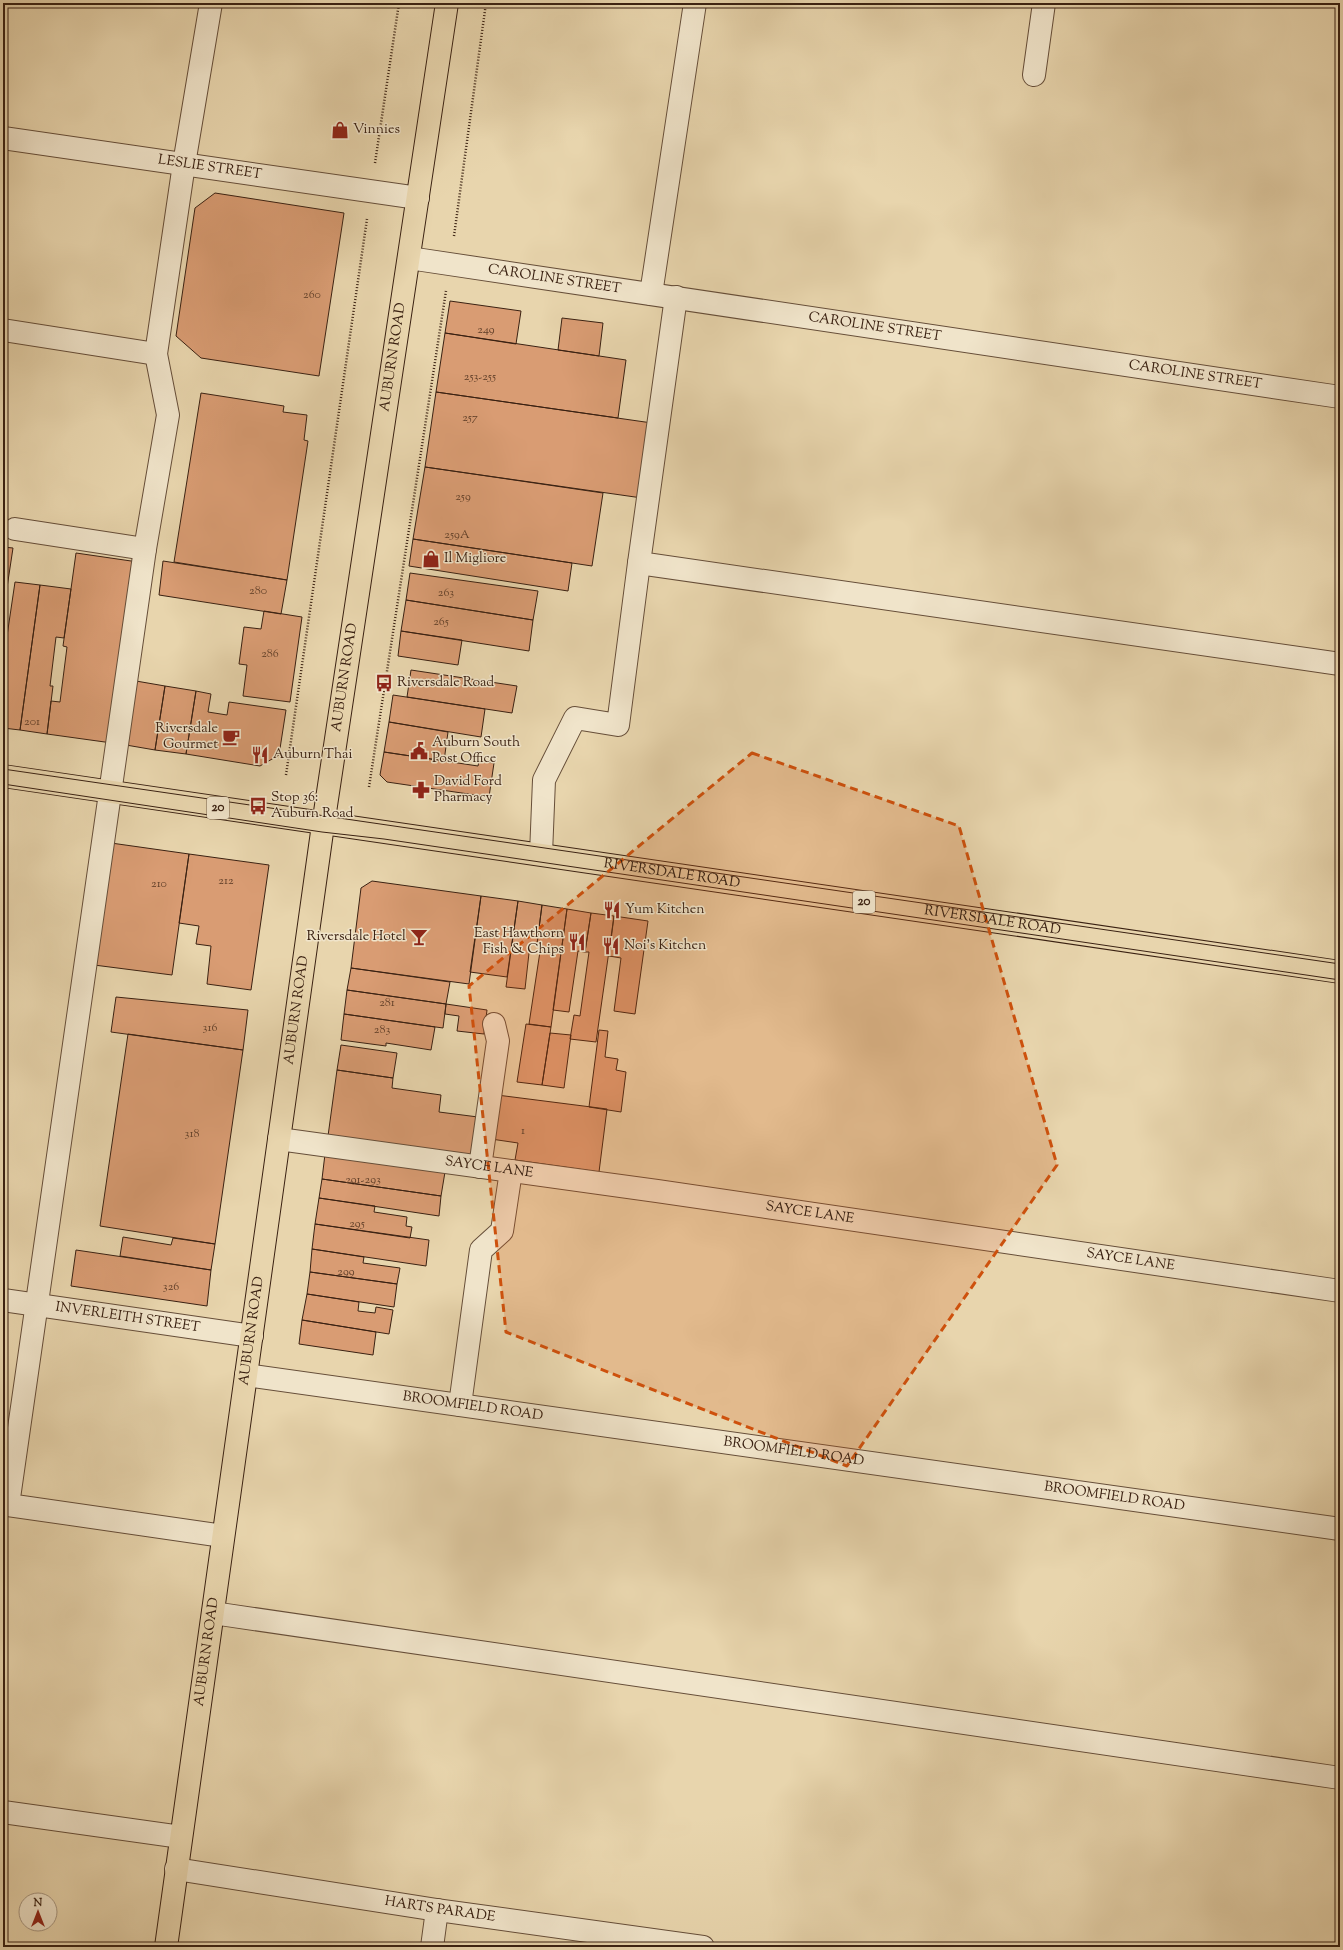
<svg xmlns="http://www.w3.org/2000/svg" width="1343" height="1950" viewBox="0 0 1343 1950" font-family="'Sorts Mill Goudy',serif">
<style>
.building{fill:#d99c73;stroke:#3a2112}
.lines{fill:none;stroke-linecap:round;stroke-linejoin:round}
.minor-casing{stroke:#664e39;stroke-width:24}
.major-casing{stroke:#3a2112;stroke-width:24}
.path{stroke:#3a2112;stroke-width:2.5;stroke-dasharray:1 2;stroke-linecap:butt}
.minor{stroke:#f0e4ca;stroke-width:22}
.major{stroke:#e8d5ad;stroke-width:22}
.tram{stroke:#3a2112;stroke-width:1}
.marked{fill:#ce510d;fill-opacity:0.2;stroke:#ce510d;stroke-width:3;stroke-dasharray:8 5;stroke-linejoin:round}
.labels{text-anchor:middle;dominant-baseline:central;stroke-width:3;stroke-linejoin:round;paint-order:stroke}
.number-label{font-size:12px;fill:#62402a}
.shield{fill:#f0e4ca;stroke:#715c49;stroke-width:1}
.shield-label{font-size:13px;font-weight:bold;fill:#3a2112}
.poi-label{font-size:14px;fill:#3a2112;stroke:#f0e4ca;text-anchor:start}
.street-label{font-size:14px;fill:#3a2112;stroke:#f0e4ca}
</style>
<rect width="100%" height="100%" fill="#e8d5ad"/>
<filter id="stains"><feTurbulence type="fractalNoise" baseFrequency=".005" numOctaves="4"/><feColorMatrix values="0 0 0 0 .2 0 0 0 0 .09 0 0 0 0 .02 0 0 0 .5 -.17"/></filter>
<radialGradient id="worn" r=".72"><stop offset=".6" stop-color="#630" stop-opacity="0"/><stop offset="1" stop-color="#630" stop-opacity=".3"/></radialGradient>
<path class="building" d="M215 193 344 213 319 376 201 358 176 336 195 208Z
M450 301 521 311 516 344 445 333Z
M562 318 603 323 599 356 558 350Z
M445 333 626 360 618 418 436 392Z
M436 392 652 423 642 498 425 467Z
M201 393 284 406 283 412 307 415 304 440 308 441 287 580 174 562Z
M425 467 603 493 592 566 413 539Z
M413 539 572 563 568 591 409 566Z
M3 547 13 548 3 614Z
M76 553 138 562 112 743 47 734 51 701 60 702 67 647 63 646Z
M163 561 287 580 281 614 159 595Z
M410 573 538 591 533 620 406 600Z
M15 582 40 585 20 730 3 728V663Z
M40 585 71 589 64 638 56 637 50 686H53L47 734 20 730Z
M406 600 533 620 529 651 401 631Z
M264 611 302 617 290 702 243 696 247 665 239 664 244 627 261 629Z
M401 631 462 640 458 665 398 656Z
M411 670 517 686 512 713 407 697Z
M136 681 165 686 155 750 126 745Z
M165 686 196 691 186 754 155 750Z
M196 691 211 694 208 712 227 715 229 702 286 710 279 755 260 766 186 754Z
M393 695 485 709 481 737 389 722Z
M389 722 448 732 444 761 384 752Z
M384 752 478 766 479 761 494 763 489 797 387 782 380 775Z
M111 843 189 854 172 975 94 965Z
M189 854 269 865 251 990 207 984 211 946 196 944 199 926 179 923Z
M372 881 481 896 469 984 351 968 361 888Z
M481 896 518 901 507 977 470 972Z
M518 901 542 905 537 944H530L525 989 506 987Z
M542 905 567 909 551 1027 529 1024 541 945 537 944Z
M567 909 591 913 585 952 578 951 569 1012 553 1010Z
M591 913 614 916 596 1042 570 1039 574 1015 580 1016 589 952H585Z
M614 916 648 921 635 1014 614 1011 621 958 609 956Z
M351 968 450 982 446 1004 347 990Z
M347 990 446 1004 443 1028 344 1014Z
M116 997 248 1010 243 1050 111 1032Z
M446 1004 487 1010 484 1034 457 1031 459 1016 445 1014Z
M344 1014 435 1027 431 1050 386 1043V1046L341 1040Z
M526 1024 551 1027 542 1085 517 1082Z
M599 1030 608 1031 605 1057 618 1059 616 1070 626 1072 621 1112 589 1107Z
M550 1033 571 1035 564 1088 542 1085Z
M128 1034 243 1050 215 1244 100 1226Z
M341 1045 397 1053 393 1078 337 1070Z
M337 1070 393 1078 392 1088 441 1095 439 1112 478 1117 472 1156 328 1136Z
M497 1095 607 1109 599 1172 515 1160 518 1143 491 1139Z
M325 1154 445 1172 441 1196 322 1179Z
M322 1179 441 1196 439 1216 319 1198Z
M319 1198 375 1206 374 1212 407 1217 406 1226 412 1227 410 1238 315 1224Z
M315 1224 429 1240 426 1266 312 1249Z
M123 1237 171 1245 173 1238 215 1244 211 1270 120 1256Z
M312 1249 364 1257 363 1263 400 1268 397 1284 310 1272Z
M76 1250 211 1270 207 1306 71 1286Z
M310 1272 397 1284 394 1307 307 1294Z
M307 1294 359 1302 358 1311 375 1313 376 1307 393 1310 389 1334 302 1320Z
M302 1320 376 1332 373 1355 299 1344Z"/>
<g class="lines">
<g class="minor-casing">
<g id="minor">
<path d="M211 3 184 164 156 354 168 415 145 549 8 1505 223 1536"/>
<path d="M1034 75 1044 3"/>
<path id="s1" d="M3 138 418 198"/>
<path id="s2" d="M409 258 1340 397"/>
<path d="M651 294 695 3"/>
<path d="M676 297 639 563 1340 664"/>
<path d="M3 330 156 354"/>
<path d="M15 529 145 549"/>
<path d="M541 854 544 780 575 718 618 725 639 563"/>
<path id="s3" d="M279 1139 657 1191 1340 1291"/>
<path d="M480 1167 498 1041 494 1024"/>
<path id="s4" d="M3 1300 252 1336"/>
<path id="s5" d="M246 1375 1340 1529"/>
<path d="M460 1405 481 1250 502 1231 511 1171"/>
<path d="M213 1613 1340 1778"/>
<path d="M3 1812 181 1837"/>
<path id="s6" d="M176 1869 437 1910 703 1947"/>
<path d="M432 1947 437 1910"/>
</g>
</g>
<g class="major-casing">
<g id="major">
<path id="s7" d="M3 776 1340 972"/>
<path id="s8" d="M166 1947 322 832 447 3"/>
</g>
</g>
<path class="path" d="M375 163 399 3
M454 236 486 3
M286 775 367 219
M369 787 446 291"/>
<use href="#minor" class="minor"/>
<use href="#major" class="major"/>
<path class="tram" d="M3 769 1340 964
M3 784 322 832 384 839 1340 980"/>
</g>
<path class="marked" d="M752 753 959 826 1057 1165 847 1466 506 1332 469 986Z"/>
<defs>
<g id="shop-bare" transform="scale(1.38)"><path d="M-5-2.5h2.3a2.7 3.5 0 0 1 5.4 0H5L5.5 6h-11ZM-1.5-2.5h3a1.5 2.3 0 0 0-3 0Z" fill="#8f2418" stroke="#f0e4ca" stroke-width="2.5" paint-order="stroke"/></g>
<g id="bus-bare" transform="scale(1.38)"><path d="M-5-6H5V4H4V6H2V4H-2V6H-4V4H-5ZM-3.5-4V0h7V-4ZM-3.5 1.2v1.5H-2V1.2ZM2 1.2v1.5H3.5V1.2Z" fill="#8f2418" stroke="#f0e4ca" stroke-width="2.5" paint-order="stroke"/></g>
<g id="cafe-bare" transform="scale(1.38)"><path d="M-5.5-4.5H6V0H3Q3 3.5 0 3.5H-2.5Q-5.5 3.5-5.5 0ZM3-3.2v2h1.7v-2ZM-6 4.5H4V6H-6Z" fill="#8f2418" stroke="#f0e4ca" stroke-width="2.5" paint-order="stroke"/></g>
<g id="civic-bare" transform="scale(1.38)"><path d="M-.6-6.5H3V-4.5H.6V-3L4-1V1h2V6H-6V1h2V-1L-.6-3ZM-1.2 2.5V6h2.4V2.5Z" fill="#8f2418" stroke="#f0e4ca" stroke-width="2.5" paint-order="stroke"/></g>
<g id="restaurant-bare" transform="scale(1.38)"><path d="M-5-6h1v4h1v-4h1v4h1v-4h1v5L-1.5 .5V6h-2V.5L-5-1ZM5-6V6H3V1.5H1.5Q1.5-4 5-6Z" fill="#8f2418" stroke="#f0e4ca" stroke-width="2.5" paint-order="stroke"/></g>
<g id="pharmacy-bare" transform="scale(1.38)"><path d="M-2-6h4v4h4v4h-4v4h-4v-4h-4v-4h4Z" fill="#8f2418" stroke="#f0e4ca" stroke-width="2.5" paint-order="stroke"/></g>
<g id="bar-bare" transform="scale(1.38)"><path d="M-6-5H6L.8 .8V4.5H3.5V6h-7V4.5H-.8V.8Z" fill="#8f2418" stroke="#f0e4ca" stroke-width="2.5" paint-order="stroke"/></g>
</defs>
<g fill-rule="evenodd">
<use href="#shop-bare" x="340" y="130"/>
<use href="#shop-bare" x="431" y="559"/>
<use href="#bus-bare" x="384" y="683"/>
<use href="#cafe-bare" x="231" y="737"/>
<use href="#civic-bare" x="419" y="751"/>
<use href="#restaurant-bare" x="260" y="755"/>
<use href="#pharmacy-bare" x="421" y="790"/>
<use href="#bus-bare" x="258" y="806"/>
<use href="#restaurant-bare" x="612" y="910"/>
<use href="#bar-bare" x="419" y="937"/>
<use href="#restaurant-bare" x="577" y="942"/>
<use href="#restaurant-bare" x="611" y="946"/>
</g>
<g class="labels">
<g class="number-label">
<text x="312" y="295">260</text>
<text x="486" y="330">249</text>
<text x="480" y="377">253-255</text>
<text x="470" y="418">257</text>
<text x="463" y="497">259</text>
<text x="457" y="535">259A</text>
<text x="258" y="591">280</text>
<text x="446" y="593">263</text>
<text x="441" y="622">265</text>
<text x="270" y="654">286</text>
<text x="32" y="722">201</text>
<text x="226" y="881">212</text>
<text x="159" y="884">210</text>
<text x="387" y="1003">281</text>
<text x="210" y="1028">316</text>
<text x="382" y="1030">283</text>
<text x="523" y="1131">1</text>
<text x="192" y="1134">318</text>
<text x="363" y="1180">291-293</text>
<text x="357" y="1224">295</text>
<text x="346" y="1272">299</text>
<text x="171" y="1287">326</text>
</g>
<g class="shield">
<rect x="207" y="797" width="22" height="22" rx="3"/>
<rect x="853" y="891" width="22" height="22" rx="3"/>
</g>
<g class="shield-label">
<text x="218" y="808">20</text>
<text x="864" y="902">20</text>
</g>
<g class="poi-label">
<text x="353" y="130">Vinnies</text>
<text x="444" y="559">Il Migliore</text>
<text x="397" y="683">Riversdale Road</text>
<text x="218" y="729" text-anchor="end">Riversdale<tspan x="218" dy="16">Gourmet</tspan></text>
<text x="432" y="743">Auburn South<tspan x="432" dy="16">Post Office</tspan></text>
<text x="273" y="755">Auburn Thai</text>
<text x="434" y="782">David Ford<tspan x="434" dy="16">Pharmacy</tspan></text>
<text x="271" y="798">Stop 36:<tspan x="271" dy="16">Auburn Road</tspan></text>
<text x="625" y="910">Yum Kitchen</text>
<text x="564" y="934" text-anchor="end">East Hawthorn<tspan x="564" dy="16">Fish &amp; Chips</tspan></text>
<text x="406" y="937" text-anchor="end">Riversdale Hotel</text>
<text x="624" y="946">Noi's Kitchen</text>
</g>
<g class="street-label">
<text stroke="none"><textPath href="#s1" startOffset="209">LESLIE STREET</textPath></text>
<text stroke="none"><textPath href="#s2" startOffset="147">CAROLINE STREET</textPath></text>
<text stroke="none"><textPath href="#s2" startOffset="471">CAROLINE STREET</textPath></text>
<text stroke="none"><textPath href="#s8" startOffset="1606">AUBURN ROAD</textPath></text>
<text stroke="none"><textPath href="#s2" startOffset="795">CAROLINE STREET</textPath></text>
<text stroke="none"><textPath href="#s8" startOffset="1282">AUBURN ROAD</textPath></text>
<text stroke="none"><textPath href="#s7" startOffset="676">RIVERSDALE ROAD</textPath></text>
<text stroke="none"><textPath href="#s7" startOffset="1000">RIVERSDALE ROAD</textPath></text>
<text stroke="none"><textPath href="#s8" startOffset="946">AUBURN ROAD</textPath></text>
<text stroke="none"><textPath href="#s3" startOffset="212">SAYCE LANE</textPath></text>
<text stroke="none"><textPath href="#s3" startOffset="536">SAYCE LANE</textPath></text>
<text stroke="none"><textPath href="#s3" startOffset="860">SAYCE LANE</textPath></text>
<text stroke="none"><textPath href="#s4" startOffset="126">INVERLEITH STREET</textPath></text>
<text stroke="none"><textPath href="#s8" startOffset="622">AUBURN ROAD</textPath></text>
<text stroke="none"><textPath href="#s5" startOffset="229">BROOMFIELD ROAD</textPath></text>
<text stroke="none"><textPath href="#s5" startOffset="553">BROOMFIELD ROAD</textPath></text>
<text stroke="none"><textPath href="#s5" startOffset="877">BROOMFIELD ROAD</textPath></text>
<text stroke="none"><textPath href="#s8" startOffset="298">AUBURN ROAD</textPath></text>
<text stroke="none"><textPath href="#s6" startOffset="267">HARTS PARADE</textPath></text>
</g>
</g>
<rect width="1343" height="1950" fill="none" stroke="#e8d5ad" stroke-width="16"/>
<rect x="4" y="4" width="1335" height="1942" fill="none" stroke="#3a2112" stroke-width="2"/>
<rect x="8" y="8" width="1327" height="1934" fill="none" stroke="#3a2112"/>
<g transform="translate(38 1912)"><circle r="19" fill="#f0e4ca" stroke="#a79680"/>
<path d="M0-3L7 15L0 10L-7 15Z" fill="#8f2418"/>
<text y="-6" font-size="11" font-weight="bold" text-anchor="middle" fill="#3a2112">N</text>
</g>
<rect width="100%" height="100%" filter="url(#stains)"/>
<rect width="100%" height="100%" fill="url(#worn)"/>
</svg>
